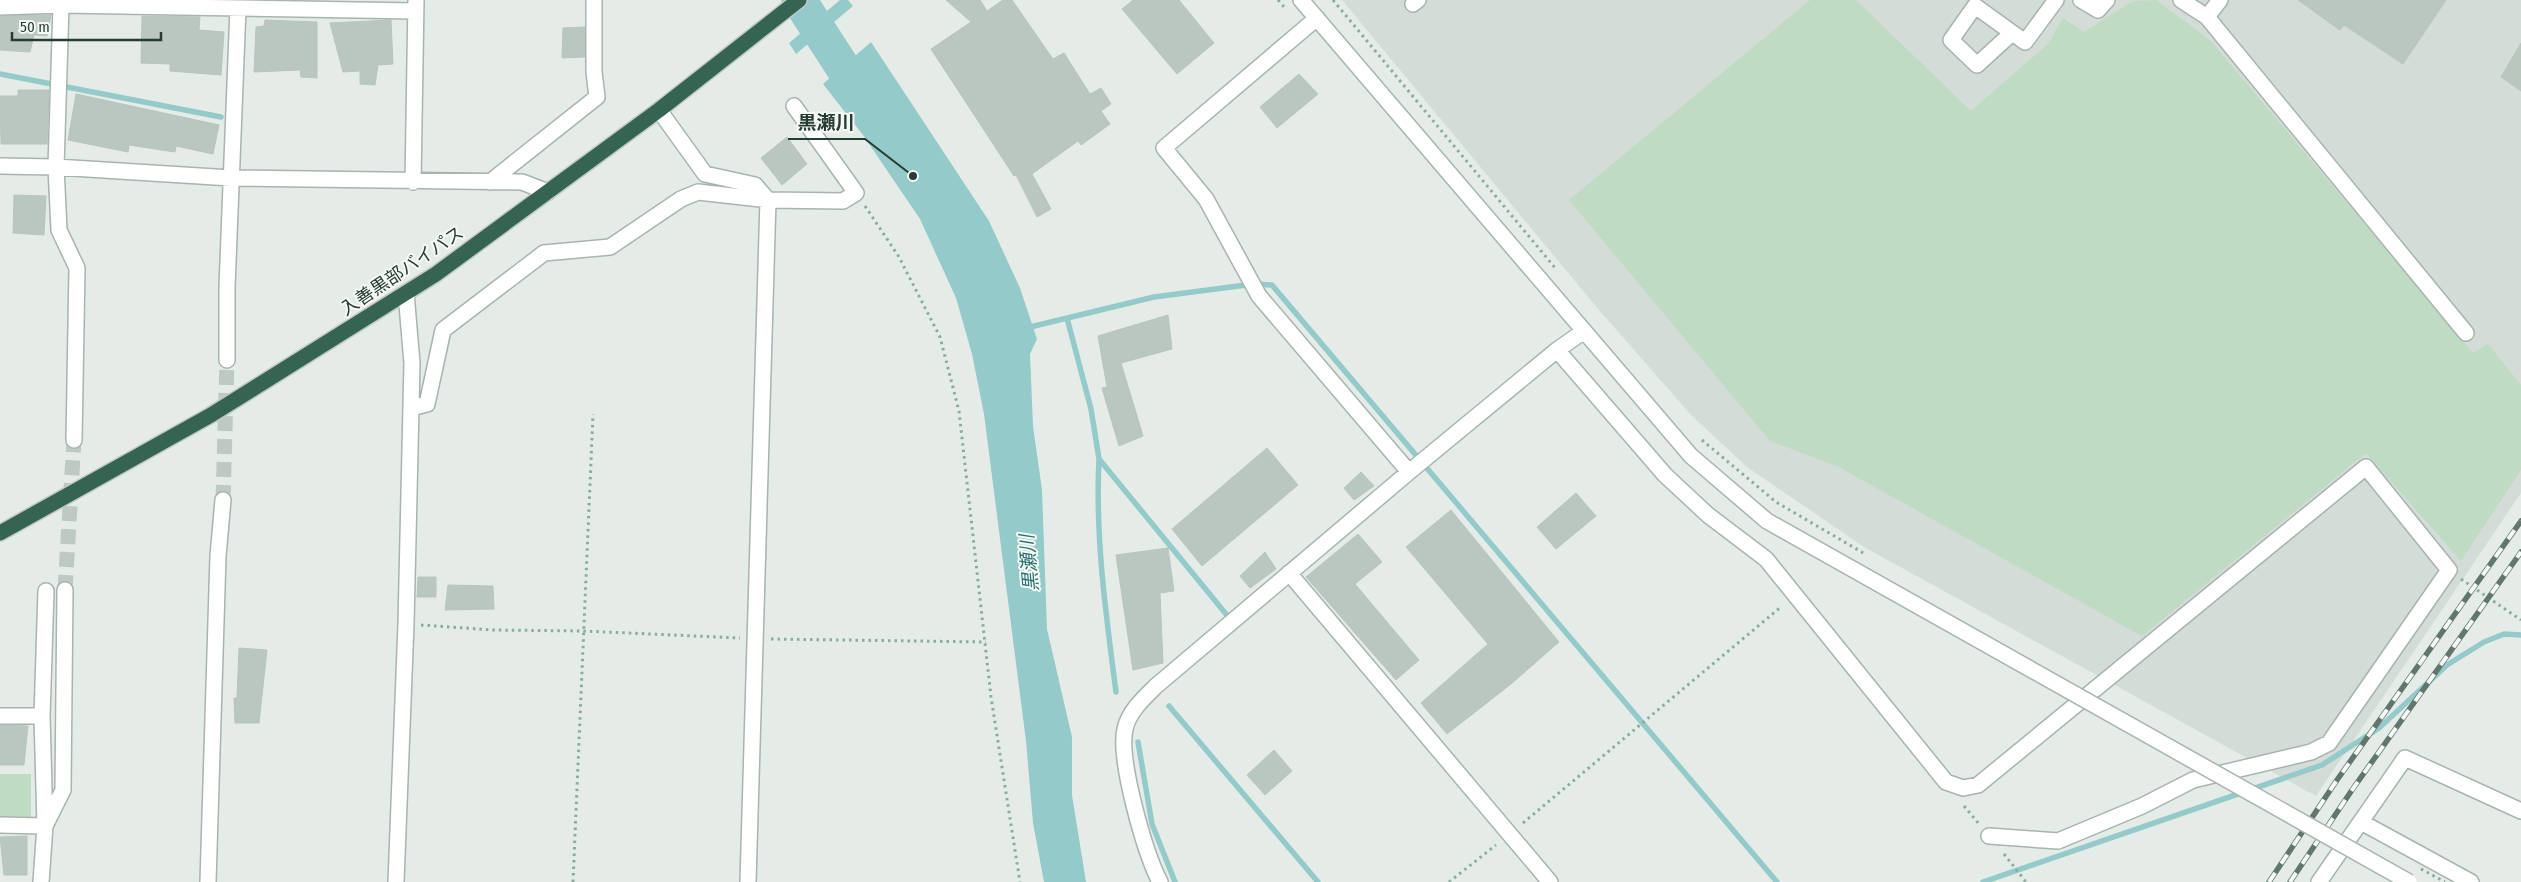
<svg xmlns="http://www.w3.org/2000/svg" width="2521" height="882" viewBox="0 0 2521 882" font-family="'Fira Sans Condensed','Noto Sans JP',sans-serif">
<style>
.built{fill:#d3dcd6}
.green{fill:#c0dbc3}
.water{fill:#94cac9}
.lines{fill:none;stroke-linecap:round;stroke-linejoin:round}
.stream{stroke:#94cac9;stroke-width:5.5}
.river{stroke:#94cac9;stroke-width:35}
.building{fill:#bac7c0;stroke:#b8c5bd}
.minor-tunnel{stroke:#bfc9c4;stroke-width:15;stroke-dasharray:15 8;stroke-linecap:butt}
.minor-casing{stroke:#a8b4ae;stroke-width:18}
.highway-casing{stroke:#c2c8c6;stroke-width:18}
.path{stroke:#89ac9b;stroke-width:3;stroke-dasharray:2.5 4;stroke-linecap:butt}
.minor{stroke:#fff;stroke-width:15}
.highway{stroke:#356552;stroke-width:15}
.rail-casing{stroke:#61776d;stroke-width:5.5}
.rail{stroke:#f5f9f6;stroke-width:4;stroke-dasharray:11;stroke-linecap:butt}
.minor-bridge-casing{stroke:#a8b4ae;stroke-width:18;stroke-linecap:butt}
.path-bridge{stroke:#89ac9b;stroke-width:3;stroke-dasharray:2.5 4;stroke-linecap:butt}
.minor-bridge{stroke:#fff;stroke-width:15}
.labels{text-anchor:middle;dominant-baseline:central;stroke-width:4;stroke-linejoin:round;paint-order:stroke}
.street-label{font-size:18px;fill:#263c32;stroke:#f5f9f6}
.water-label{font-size:19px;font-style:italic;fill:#277170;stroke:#f5f9f6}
.leader{fill:none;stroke:#263c32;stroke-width:2}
.callout-dot{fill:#263c32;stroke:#f5f9f6;stroke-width:2}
.callout-label{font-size:19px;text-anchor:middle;font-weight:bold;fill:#263c32;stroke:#f5f9f6;stroke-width:4;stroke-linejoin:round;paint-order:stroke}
</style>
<rect width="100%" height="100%" fill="#e5ece8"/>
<path class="built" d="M1342 0H2521V493L2316 796 1864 547 1747 467 1691 415 1599 310Z"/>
<path class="green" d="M1810 0H1856L1971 111 2049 43 2063 18 2084 32 2133 1 2156 0 2210 40 2473 353 2488 344 2521 385V470L2461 561 2366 453 2142 636 1837 466 1770 441 1569 200Z
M0 774H31V818L0 819Z"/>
<path class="water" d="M840 0H848L853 6 796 54 789 43Z
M871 42 989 221 1020 288 1037 339 1030 354 1033 426 1042 490 1047 629 1072 737V795L1086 882H1044L1033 823 1026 741 984 414 972 354 956 298 920 219 863 135 823 84Z"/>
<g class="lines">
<path class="stream" d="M0 74 221 117
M1067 318 1091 409 1099 459 1226 614
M1026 328 1154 297 1254 284 1272 285 1777 882
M1099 459C1095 537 1106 615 1116 692
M1169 706 1318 882
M1138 742 1152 824 1175 882
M1983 882 2322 765 2379 728 2447 665 2484 642 2504 634 2521 635"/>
<path class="river" d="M799 0 868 106"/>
</g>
<path class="building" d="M946 0H980L987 11 1003 0H1012L1053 59 1064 53 1090 94 1101 88 1111 104 1101 111 1110 124 1081 145 1078 141 1032 174 1051 209 1037 217 1016 175 1014 176 931 49 971 22Z
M1133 0H1179L1214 43 1177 74 1122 9Z
M2298 0H2446L2403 64 2344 25 2340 30Z
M51 15 47 36 34 35 30 52 0 50V16Z
M142 16 200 17 199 30 224 32 221 75 170 71V64L141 63Z
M265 20 317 22V78L301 77 300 70 254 72 256 27 264 26Z
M391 20 393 64 378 65 375 85 360 84V71L343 72 330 23Z
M585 27V57L562 58 563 28Z
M2521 43V91L2501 77Z
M1299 74 1318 94 1277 128 1260 107Z
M18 90H49L47 144H1L0 96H18Z
M76 94 219 125 213 154 176 146 175 152 129 145 128 152 68 140Z
M787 137 807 164 782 185 761 158Z
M14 195 46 196 44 235 13 233Z
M1168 315 1172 349 1121 363 1143 436 1119 446 1102 388 1107 387 1098 336Z
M1267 448 1298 485 1202 566 1172 529Z
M1361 472 1374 486 1354 500 1344 488Z
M1576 493 1596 516 1556 549 1537 527Z
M1451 510 1559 642 1511 684 1447 734 1421 703 1488 644 1406 547Z
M1358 534 1382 562 1355 584 1419 660 1396 680 1306 577Z
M1168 548 1174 591 1160 593 1163 663 1133 670 1116 555Z
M1265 552 1276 569 1250 588 1240 576Z
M418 577H436V597H417Z
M448 585 493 586 494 609 445 610Z
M239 648 267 650 259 723H235L234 698H237Z
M0 725 28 726 24 765H0Z
M1274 750 1292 771 1265 795 1247 775Z
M27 836V875H4L0 837Z"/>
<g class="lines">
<path class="minor-tunnel" d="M223 500 227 360
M65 590 74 440"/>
<g class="minor-casing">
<path id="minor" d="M61 0V5L415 11
M1301 0 1691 456
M2081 0 2098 10 2107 0
M2181 0 2207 17 2220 0
M1413 4 1418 0
M0 7 61 5 56 167 59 230 77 268 74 440
M2207 17 2466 333
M1317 18 1164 148 1206 199 1259 296 1409 472
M2012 33 1977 65 1951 40 1975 6 2025 42 2056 0
M0 166 56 167 231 178 522 182 548 192
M413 182 416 0
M490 182 597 97 594 72V0
M1584 331 1557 350 1665 475 1708 515 1766 559 1946 782 1963 788 1978 785 2366 467 2449 570 2329 743 2311 752 2193 780 2142 806 2058 841 1989 836
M227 360V287L238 8
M411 408 427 404 443 330 544 253 610 247 681 199 698 192 768 200 755 185 705 174 659 110
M1289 573 1550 882
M0 716H42L45 826 0 825
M42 716 46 591
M2361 822 2471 882
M41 882 45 826 63 790 65 590
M208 882 218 556 223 500
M396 882 406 624 412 363 406 293
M748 882 768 200 843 201 856 193 794 106
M1160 882C1145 853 1118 760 1125 729 1129 711 1144 698 1156 686L1409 472 1557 350
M2319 882 2405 758 2521 811"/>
</g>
<g class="highway-casing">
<path id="highway" d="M0 533 211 415 436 274 659 110 799 0"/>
</g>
<path class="path" d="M1278 0 1284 7
M1333 0 1556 269
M865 206 899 257 940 337 959 411 991 697 1020 882
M2461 579 2521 620
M421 625 494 630 583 631 740 638
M771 639 986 642
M1964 806 1979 824
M1523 823 1782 606
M2004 854 2026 882
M573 882 593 414
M1449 882 1496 845"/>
<use href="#minor" class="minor"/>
<use href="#highway" class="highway"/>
<g class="rail-casing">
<path id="rail" d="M2269 882 2337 780 2521 521
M2290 882 2352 790 2521 552"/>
</g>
<use href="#rail" class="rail"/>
<g class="minor-bridge-casing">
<path id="minor-bridge" d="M1691 456 1767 521 2409 882"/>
</g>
<path class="path-bridge" d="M1702 440 1776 502 1865 554
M2421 869 2445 882"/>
<use href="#minor-bridge" class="minor-bridge"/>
</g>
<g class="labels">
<g class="street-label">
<text transform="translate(402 271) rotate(-34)">入善黒部バイパス</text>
</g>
<g class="water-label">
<text transform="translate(1029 563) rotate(-95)">黒瀬川</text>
</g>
</g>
<path class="leader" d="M913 176L865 139H788"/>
<circle class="callout-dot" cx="913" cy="176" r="5"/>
<g class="callout-label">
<text x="826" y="129">黒瀬川</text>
</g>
<path d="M12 32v8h149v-8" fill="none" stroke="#263c32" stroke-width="2.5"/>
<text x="20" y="32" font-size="15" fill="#263c32" stroke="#f5f9f6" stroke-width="4" paint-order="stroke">50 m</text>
</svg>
